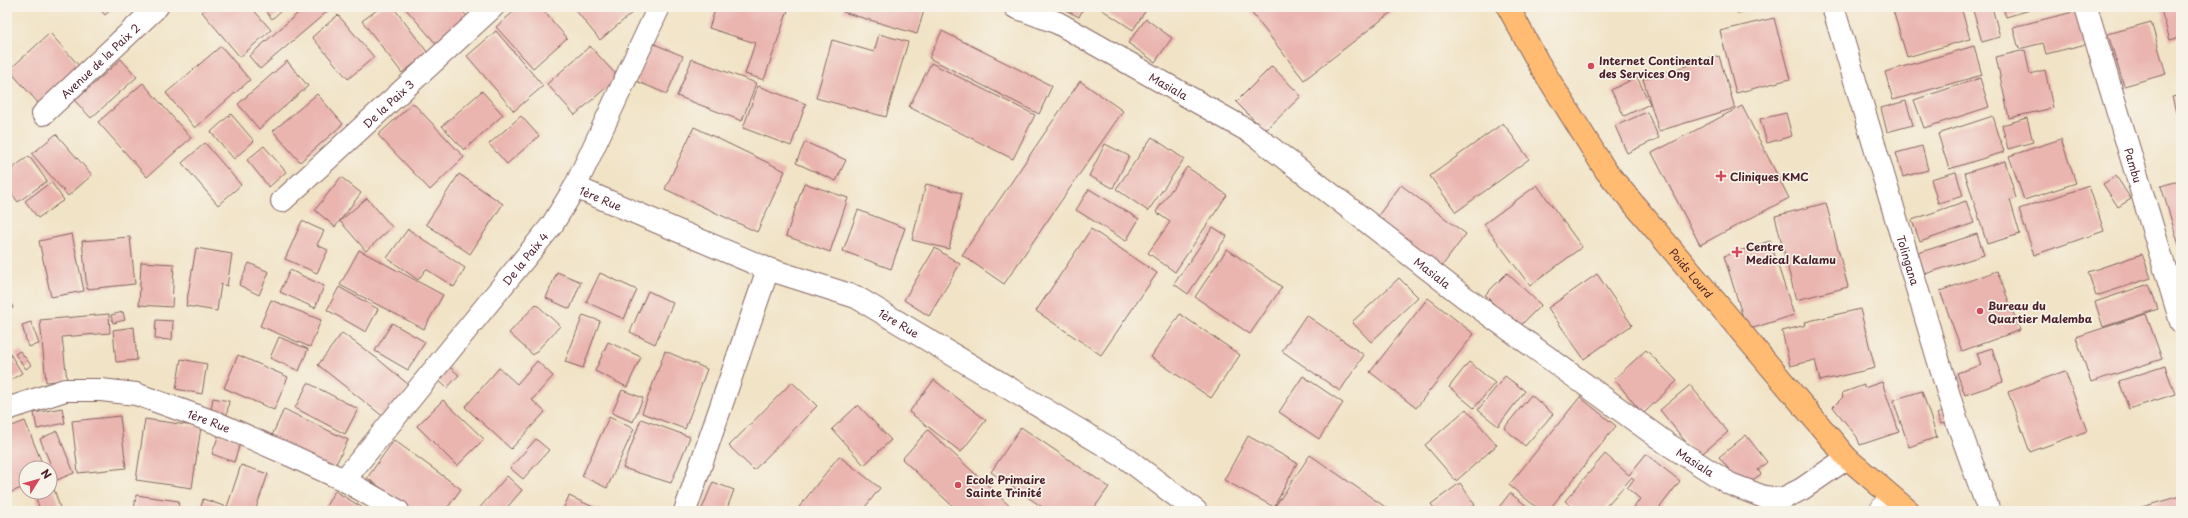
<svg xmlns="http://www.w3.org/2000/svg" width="2188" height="518" viewBox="0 0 2188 518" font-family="'Playpen Sans',sans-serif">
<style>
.building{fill:#eab4af}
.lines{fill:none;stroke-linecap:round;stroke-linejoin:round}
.service-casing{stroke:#846461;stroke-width:18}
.minor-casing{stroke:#846461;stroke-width:24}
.primary-casing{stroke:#846461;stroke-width:24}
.service{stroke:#fff;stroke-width:17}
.minor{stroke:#fff;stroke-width:22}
.primary{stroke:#ffbb71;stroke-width:22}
.poi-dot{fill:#d1495b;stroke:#f7f3e8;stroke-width:1.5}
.labels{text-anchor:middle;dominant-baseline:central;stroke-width:3.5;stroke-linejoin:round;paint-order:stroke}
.street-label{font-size:11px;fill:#4a1f2b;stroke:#f7f3e8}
.poi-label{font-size:11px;font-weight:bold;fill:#4a1f2b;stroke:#f7f3e8;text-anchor:start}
</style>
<rect width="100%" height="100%" fill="#f7f3e8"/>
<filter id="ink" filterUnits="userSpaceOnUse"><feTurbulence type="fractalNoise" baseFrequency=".025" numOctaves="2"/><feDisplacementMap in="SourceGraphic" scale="8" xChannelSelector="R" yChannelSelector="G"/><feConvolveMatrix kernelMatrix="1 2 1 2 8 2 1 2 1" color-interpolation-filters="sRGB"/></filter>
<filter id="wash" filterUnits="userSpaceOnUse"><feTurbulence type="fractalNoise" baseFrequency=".012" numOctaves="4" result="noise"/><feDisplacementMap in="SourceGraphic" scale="16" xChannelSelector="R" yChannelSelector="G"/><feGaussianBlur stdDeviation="0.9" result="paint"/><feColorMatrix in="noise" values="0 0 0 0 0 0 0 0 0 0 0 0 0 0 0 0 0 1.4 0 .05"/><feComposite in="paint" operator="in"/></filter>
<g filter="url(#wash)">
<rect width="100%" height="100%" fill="#f1e3c6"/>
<g id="blocks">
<path class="building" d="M98 7H114L105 15Z
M208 7H251L271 30 240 57 202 12Z
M262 7H285L272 19Z
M305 7H327L329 10 260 69 249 56Z
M381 7H393L428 53 402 73 362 21Z
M404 7H459L470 20 439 47Z
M519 7H540L567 38 533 68 496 27Z
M573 7H639L600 40Z
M716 7H789L764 80 745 74 755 43 709 28Z
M844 7H925L917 34 843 12Z
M1059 7H1084L1079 17Z
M1098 7H1148L1133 30Z
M1247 7H1398L1304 80Z
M1736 7H1756L1737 13Z
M1892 7H1961L1970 39 1907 57Z
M1972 7H1992L2000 37 1982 42Z
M2003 7H2040L2006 17Z
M2160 7H2181V37L2170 40Z
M2081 10 2090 43 2046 54 2043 43 2019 49 2013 27Z
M338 15 374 57 348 79 312 37Z
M1774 18 1790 79 1736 93 1720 31Z
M1146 19 1172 38 1155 62 1128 43Z
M2151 22 2166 74 2124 86 2108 34Z
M496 31 543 86 514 111 467 56Z
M942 31 1052 86 1039 114 929 58Z
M50 33 81 68 40 105 9 70Z
M879 34 908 42 886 117 816 98 832 40 874 52Z
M652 43 683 56 667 94 636 81Z
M221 46 250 80 195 128 166 93Z
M590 46 618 77 575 115 547 84Z
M1974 46 1982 75 1893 100 1885 72Z
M2025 50 2030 74 2045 70 2053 108 2009 118 1996 57Z
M1719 56 1735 108 1659 131 1643 79Z
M121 59 137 77 91 118 75 101Z
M692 59 756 83 742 121 677 96Z
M287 61 308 86 259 129 238 104Z
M931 63 1035 115 1013 159 909 107Z
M1272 66 1301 96 1265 131 1236 102Z
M1637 77 1650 104 1624 116 1611 90Z
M1980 78 1989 107 1924 128 1914 100Z
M1080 81 1123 111 1004 284 962 255Z
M143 83 191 138 147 177 98 122Z
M758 86 806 104 791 146 743 128Z
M482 91 503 115 464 150 442 126Z
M317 94 343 124 300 162 273 131Z
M2181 95V128H2180L2172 97Z
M1906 101 1913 125 1887 132 1881 108Z
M413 103 464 157 430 190 378 135Z
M1742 106 1789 198 1700 245 1652 153Z
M1647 112 1659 138 1627 153 1615 126Z
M1786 113 1792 136 1767 143 1760 119Z
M231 114 254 141 234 159 211 132Z
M521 116 539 136 507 164 489 144Z
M1993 116 2004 152 1949 169 1938 134Z
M2027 118 2033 142 2008 149 2002 125Z
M1503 123 1529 159 1456 212 1430 176Z
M694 127 785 171 757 232 665 189Z
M56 134 92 175 68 196 32 154Z
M1152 137 1184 159 1148 211 1116 189Z
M2061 139 2076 183 2024 200 2009 156Z
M805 142 846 160 836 181 796 163Z
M205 143 241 185 218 205 182 163Z
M1105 144 1129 156 1113 188 1089 176Z
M264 146 286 172 269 187 247 160Z
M1922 146 1928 170 1903 177 1896 153Z
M29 156 47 181 18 202 7 187V172Z
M2005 161 2016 198 2010 200 2020 234 1987 244 1965 173Z
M1187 167 1227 195 1175 272 1148 253 1170 222 1156 212Z
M1956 172 1963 196 1938 203 1931 179Z
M459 174 503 204 470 254 426 224Z
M2116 176 2131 199 2118 207 2103 184Z
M341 177 361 193 335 227 315 210Z
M2181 180V252L2161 186Z
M51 182 64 200 38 218 25 201Z
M804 183 848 198 830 252 786 236Z
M926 184 962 193 949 249 912 240Z
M1401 185 1466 234 1439 270 1374 221Z
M1537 185 1582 247 1530 286 1484 224Z
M2089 186 2104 231 2034 255 2019 209Z
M1089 189 1139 219 1126 241 1076 210Z
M367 198 392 227 366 251 340 221Z
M1966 201 1974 223 1920 242 1912 220Z
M1826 203 1848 287 1796 300 1775 216Z
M858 210 905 228 891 269 843 251Z
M302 221 324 231 317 245 328 250 317 273 285 259Z
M1213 227 1227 236 1188 294 1174 284Z
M408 229 465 268 454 287 426 269 418 280 387 258Z
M1091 229 1157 273 1101 355 1036 311Z
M72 234 84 291 51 297 39 241Z
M1977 234 1984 255 1925 274 1918 253Z
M130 237 135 284 87 289 82 241Z
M1770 241 1794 315 1747 330 1724 256Z
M196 248 232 254 227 286 221 284 217 311 186 306Z
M935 248 960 264 929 316 904 300Z
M1227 249 1282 287 1250 334 1195 297Z
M359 250 443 295 424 329 340 285Z
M2142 254 2151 278 2096 296 2088 272Z
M141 262 174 264 172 307 139 305Z
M249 263 269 272 259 295 239 285Z
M290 270 324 286 315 308 280 292Z
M1997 271 2020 330 1962 351 1940 291Z
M557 272 581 282 570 309 546 298Z
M600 273 637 290 624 319 586 302Z
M1507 273 1541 305 1518 328 1485 295Z
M1597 274 1632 325 1584 359 1548 308Z
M1399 278 1418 297 1371 342 1352 322Z
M2149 284 2158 309 2103 327 2095 302Z
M339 287 378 309 366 332 327 310Z
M648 291 673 303 655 344 630 332Z
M7 292 13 308 7 311Z
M1428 298 1474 334 1416 408 1370 372Z
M271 300 321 320 310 347 260 326Z
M536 304 560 326 533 355 509 333Z
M1860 309 1875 368 1820 381 1815 360 1790 366 1782 331 1806 325 1805 322Z
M123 312 125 320 113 323 111 315Z
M109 314 110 333 62 337 67 380 46 382 40 320Z
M1180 314 1240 355 1211 398 1151 357Z
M2146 314 2162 359 2091 382 2076 337Z
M583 315 600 321 583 368 565 362Z
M1306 315 1364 355 1340 391 1282 351Z
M7 319 11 331 7 332Z
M156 320 173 321 172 340 155 339Z
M31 322 39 344 28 347 22 325Z
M392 323 425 342 408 370 375 351Z
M134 327 137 360 116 362 113 330Z
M342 333 378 359 410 386 385 418 318 365Z
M279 337 308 349 299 371 270 358Z
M608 342 641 357 627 387 595 371Z
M1992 348 2003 382 1965 395 1957 373 1981 365 1977 353Z
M7 349 22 373 9 381 7 378Z
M1646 350 1677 381 1643 414 1614 379Z
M20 351 31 365 26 369 15 354Z
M665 351 707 369 685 429 642 413Z
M238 355 288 377 274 410 224 388Z
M181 359 207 364 202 394 176 389Z
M537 361 553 376 532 400 545 412 511 449 465 407 499 368 517 384Z
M1469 362 1495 383 1474 408 1449 387Z
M445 363 459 375 447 388 434 376Z
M2165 366 2175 394 2129 409 2119 381Z
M2065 371 2087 431 2030 452 2008 392Z
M1303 376 1343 403 1319 439 1279 412Z
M1505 376 1525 391 1498 426 1478 410Z
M934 380 986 420 961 452 909 412Z
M792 382 817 406 754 470 729 446Z
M1882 382 1899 432 1860 445 1857 437 1833 407 1843 397 1842 393 1864 385V388Z
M308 383 358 409 345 434 295 408Z
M1690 385 1728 432 1698 457 1660 410Z
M622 390 643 398 633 422 612 413Z
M1922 391 1937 437 1909 447 1893 400Z
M1531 395 1553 414 1525 446 1504 428Z
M1580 397 1616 426 1548 511H1541L1509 485Z
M213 398 229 401 226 420 210 416Z
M443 400 484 439 457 466 417 426Z
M858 405 891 440 864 465 832 429Z
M62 408 65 423 37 429 34 413Z
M284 409 348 440 333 470 270 440Z
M1466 409 1497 445 1456 481 1425 445Z
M1945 411 1949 422 1941 424 1937 414Z
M120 416 126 468 78 473 72 421Z
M609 417 634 429 607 488 582 476Z
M145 419 201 427 192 488 136 480Z
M641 419 690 437 671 483 623 468Z
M25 421 44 468H26V486L7 494V428Z
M1021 427 1109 487 1092 511H1048L991 472Z
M928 430 1015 511H958L902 459Z
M57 431 74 473 57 480 40 439Z
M219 434 241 441 234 462 212 454Z
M1746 435 1767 462 1758 470 1761 474 1747 484 1740 483 1719 457Z
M1248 436 1297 463 1274 507 1224 480Z
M536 439 549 450 523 479 510 468Z
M394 440 461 489 445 511H413L367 478Z
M1605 454 1629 475 1646 454 1680 481 1657 511 1632 510 1640 499 1627 488 1634 479 1632 477 1602 511H1577L1565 501Z
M1310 455 1391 511H1272Z
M839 456 880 488 862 511H796Z
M241 465 268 474 255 511H200L203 499 227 507Z
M507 476 522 490 504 511H477Z
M713 482 734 490 726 511H701Z
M1460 483 1475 505 1467 511H1436L1431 504Z
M54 489 61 511H26L39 507 35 495Z
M335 491 368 511H323Z
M1510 493 1533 511H1496Z
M136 495 179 501 178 511H134Z
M569 496 602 511H562Z
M2180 496 2181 511H2128Z
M297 506 307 511H294Z"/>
</g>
</g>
<g filter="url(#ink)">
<use href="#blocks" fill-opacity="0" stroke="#846461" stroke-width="1"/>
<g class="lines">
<g class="service-casing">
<path id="service" d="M1877 511 1888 494"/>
</g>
<g class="minor-casing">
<g id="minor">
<path id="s1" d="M1015 7 1058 23 1252 133 1463 296 1666 443 1730 484 1764 497 1782 499 1802 489 1847 458"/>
<path id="s2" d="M1833 7 1956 419 1989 511"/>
<path id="s3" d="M2086 7 2181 322"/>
<path id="s4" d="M43 114 157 7"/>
<path id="s5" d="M575 187 768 269 856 297 1126 458 1196 511"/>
<path id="s6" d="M282 201 493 7"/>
<path id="s7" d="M7 409 65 390H101L136 394 217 423 294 457 344 480 398 511"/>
<path id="s8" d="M344 480 552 225 575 187 659 7"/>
<path d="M685 511 768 269"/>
</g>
</g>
<g class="primary-casing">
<g id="primary">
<path id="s9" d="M1508 7 1538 62 1606 171 1847 458 1909 511"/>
</g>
</g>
<use href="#service" class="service"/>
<use href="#minor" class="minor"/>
<use href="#primary" class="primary"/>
</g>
</g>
<g class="poi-dot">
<circle cx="1591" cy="66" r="4"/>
<path d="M1719 170h4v4h4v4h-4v4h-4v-4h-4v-4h4z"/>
<path d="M1735 246h4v4h4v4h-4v4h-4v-4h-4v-4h4z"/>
<circle cx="1980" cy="311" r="4"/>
<circle cx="958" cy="485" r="4"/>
</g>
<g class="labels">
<g class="street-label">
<text stroke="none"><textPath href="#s4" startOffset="78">Avenue de la Paix 2</textPath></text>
<text stroke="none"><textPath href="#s1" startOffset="173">Masiala</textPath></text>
<text stroke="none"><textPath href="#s6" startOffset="144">De la Paix 3</textPath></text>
<text stroke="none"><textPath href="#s3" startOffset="165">Pambu</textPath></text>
<text stroke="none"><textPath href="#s5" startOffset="28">1ère Rue</textPath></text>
<text stroke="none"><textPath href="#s8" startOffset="286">De la Paix 4</textPath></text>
<text stroke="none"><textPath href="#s2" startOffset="264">Tolingana</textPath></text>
<text stroke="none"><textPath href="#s1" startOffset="497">Masiala</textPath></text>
<text stroke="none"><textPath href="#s9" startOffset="324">Poids Lourd</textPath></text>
<text stroke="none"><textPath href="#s5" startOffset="352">1ère Rue</textPath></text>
<text stroke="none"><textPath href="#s7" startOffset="210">1ère Rue</textPath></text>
<text stroke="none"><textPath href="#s1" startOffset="821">Masiala</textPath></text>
</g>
<g class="poi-label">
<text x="1599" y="60">Internet Continental<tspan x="1599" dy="13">des Services Ong</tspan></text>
<text x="1730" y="176">Cliniques KMC</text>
<text x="1746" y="246">Centre<tspan x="1746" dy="13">Medical Kalamu</tspan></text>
<text x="1988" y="305">Bureau du<tspan x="1988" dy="13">Quartier Malemba</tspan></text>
<text x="966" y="479">Ecole Primaire<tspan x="966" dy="13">Sainte Trinité</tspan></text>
</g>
</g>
<rect width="2188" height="518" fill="none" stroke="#f7f3e8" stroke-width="24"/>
<g transform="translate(38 480) rotate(53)"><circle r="19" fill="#f7f3e8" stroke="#b29e9c"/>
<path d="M0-3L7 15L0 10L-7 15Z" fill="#d1495b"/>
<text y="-6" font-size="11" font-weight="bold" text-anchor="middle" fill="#4a1f2b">N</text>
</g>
</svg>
